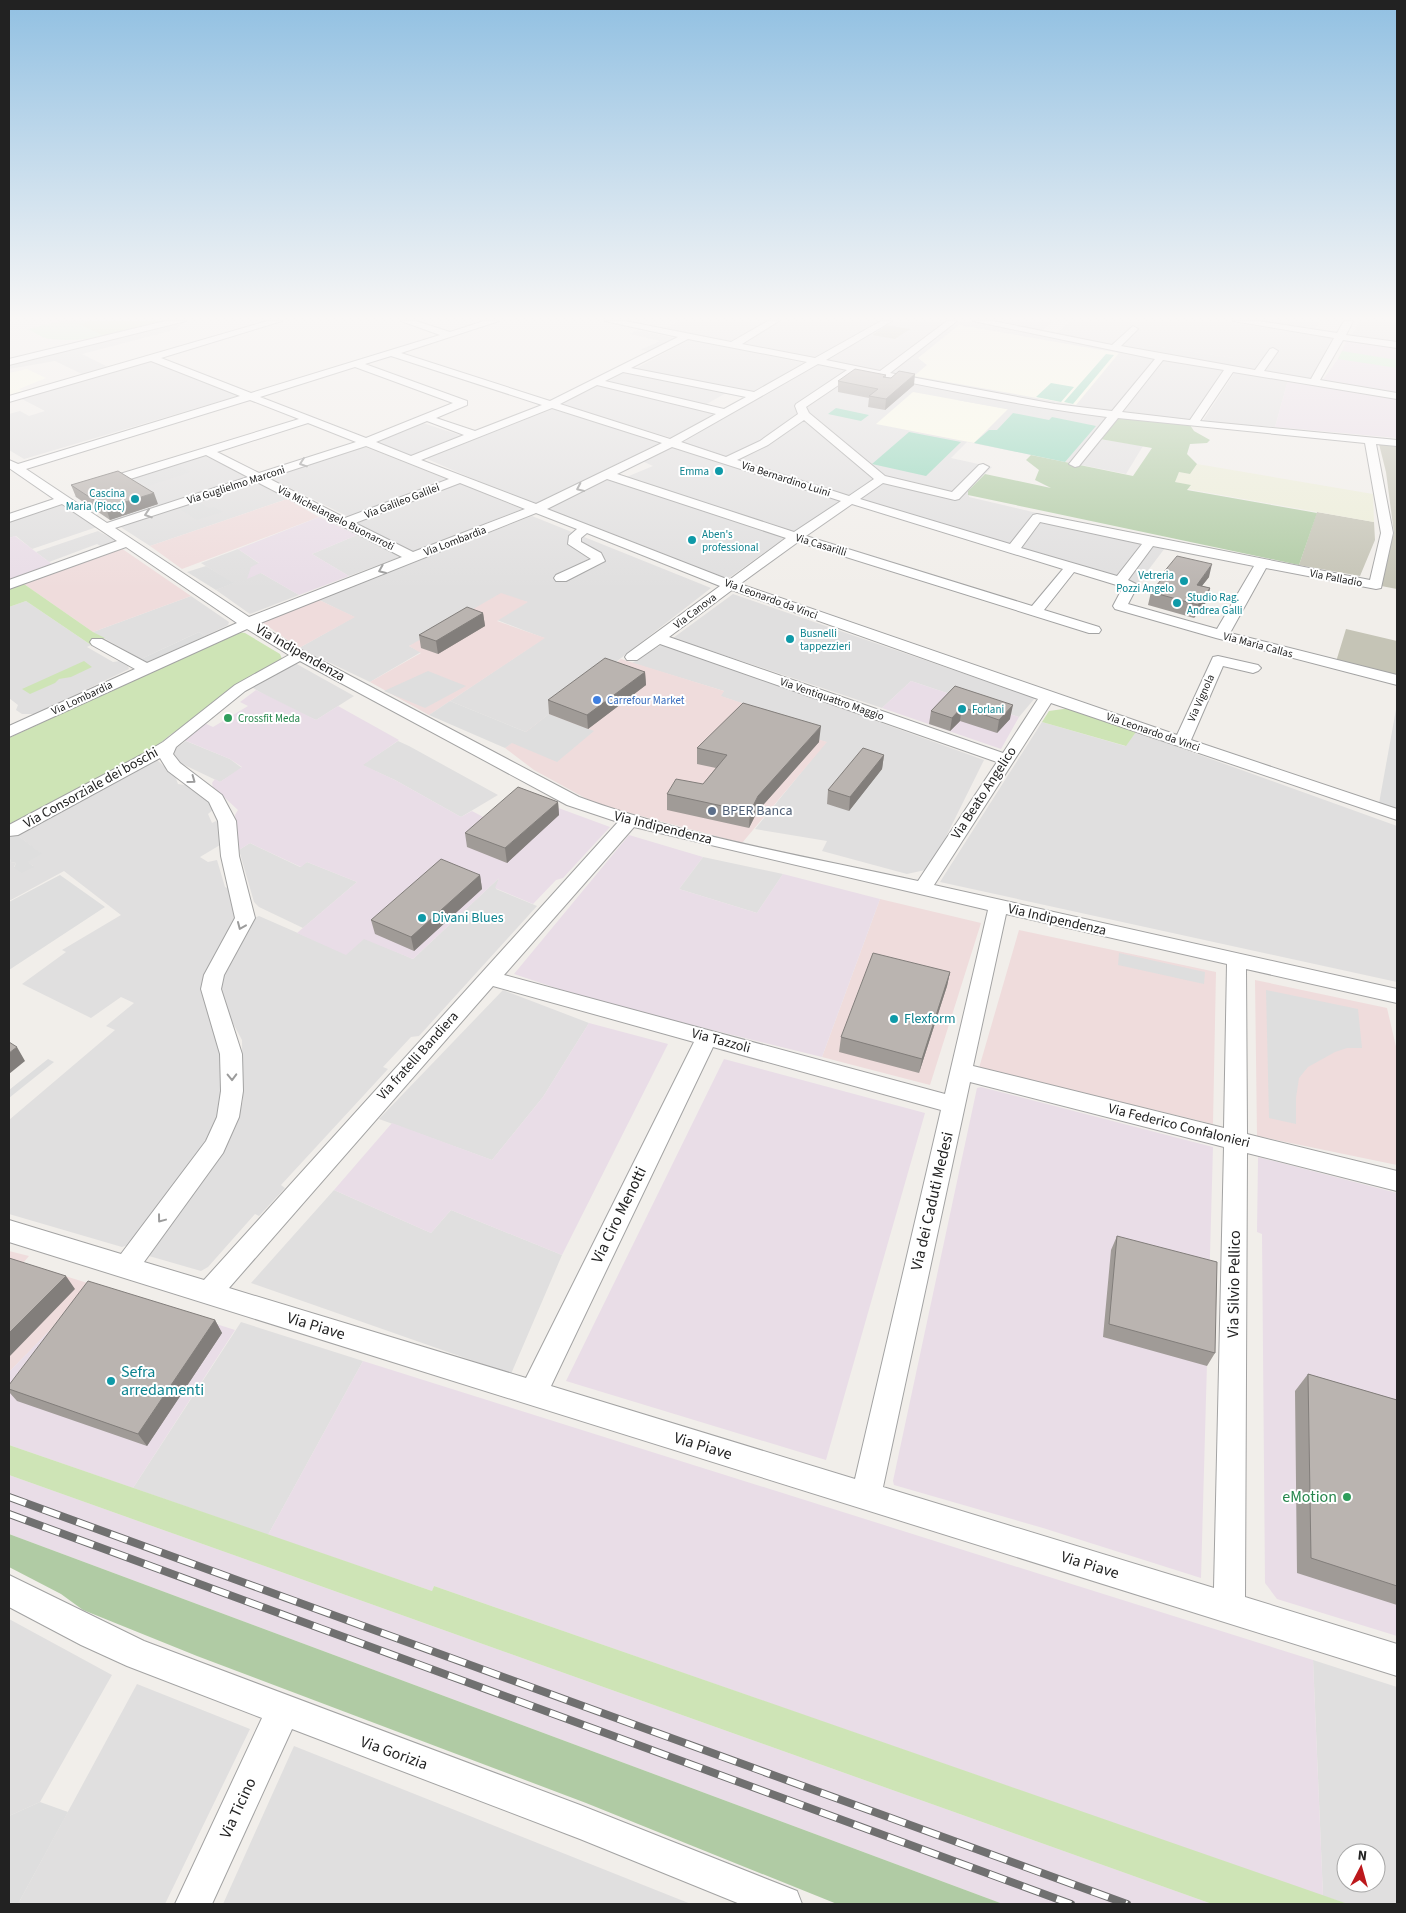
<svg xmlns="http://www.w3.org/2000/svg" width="1406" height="1913" viewBox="0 0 1406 1913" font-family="'Source Sans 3',sans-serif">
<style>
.residential{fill:#e0dfdf;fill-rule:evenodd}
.commercial{fill:#efdcdc}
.industrial{fill:#e9dde7}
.education{fill:#fcfce8}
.construction{fill:#c5c4b6}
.farmland{fill:#ecedd8}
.grass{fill:#cee4b6}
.forest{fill:#b0cba4}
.park{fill:#cdf4d0}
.pitch{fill:#92d6ba}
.parking{fill:#dedede}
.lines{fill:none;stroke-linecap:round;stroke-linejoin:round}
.minor-casing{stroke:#a3a3a3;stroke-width:2}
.minor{fill:#fff;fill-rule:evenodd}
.rail-casing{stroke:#707070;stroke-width:8}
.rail{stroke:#fff;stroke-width:6;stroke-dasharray:18;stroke-linecap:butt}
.wall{fill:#a09b97}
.shaded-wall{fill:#827e7b}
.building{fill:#bab4b0;stroke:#827e7b}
.oneway{stroke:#9c9c9c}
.culture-dot{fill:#0f9aa8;stroke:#fff;stroke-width:2}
.shop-dot{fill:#3f7fe0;stroke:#fff;stroke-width:2}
.leisure-dot{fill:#2e9e5b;stroke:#fff;stroke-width:2}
.service-dot{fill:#5c6f8a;stroke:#fff;stroke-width:2}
.labels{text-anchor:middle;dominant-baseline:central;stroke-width:4;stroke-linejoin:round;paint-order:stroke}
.far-culture-label{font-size:11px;fill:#0d838f;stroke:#fff;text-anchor:start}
.far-street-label{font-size:11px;fill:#222;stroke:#fff}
.far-shop-label{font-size:11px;fill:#366cbe;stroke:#fff;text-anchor:start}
.far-leisure-label{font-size:11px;fill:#27864d;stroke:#fff;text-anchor:start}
.street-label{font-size:14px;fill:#222;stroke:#fff}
.service-label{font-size:14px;fill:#4e5e75;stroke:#fff;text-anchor:start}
.culture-label{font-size:14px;fill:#0d838f;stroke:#fff;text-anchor:start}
.near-street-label{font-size:16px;fill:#222;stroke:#fff}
.near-culture-label{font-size:16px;fill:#0d838f;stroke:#fff;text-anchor:start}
.near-leisure-label{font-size:16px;fill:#27864d;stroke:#fff;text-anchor:end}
</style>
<rect width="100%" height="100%" fill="#f1eeea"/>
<path class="residential" d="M679 321H886L817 361 661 331Z
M890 321H975L1112 349 1228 369 1192 423 1055 406 821 361Z
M986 321H1054L1040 332Z
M1070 321H1222L1332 338 1311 380 1229 367 1234 358 1147 345 1138 352 1055 335Z
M1261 321H1321L1314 331Z
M1359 321 1397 323V343L1351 337Z
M690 339 804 363 755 394 635 369Z
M154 360 241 395 24 459 9 450V414L20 411 29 416 45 411 20 398Z
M819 362 1117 416 1100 439 1143 446 1126 474 967 442 951 458 992 467 968 491 969 497 1168 544 1137 585 674 443Z
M626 371 726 393 705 405 607 382Z
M1235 372 1288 380 1275 427 1202 422Z
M598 384 717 415 672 438 561 405Z
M553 409 660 443 533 505 425 458Z
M423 423 463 436 412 456 373 443 378 438Z
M365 447 446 479 349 517 270 478Z
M671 447 842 500 794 533 624 478 653 466 642 461Z
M205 456 250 478 115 523 74 496Z
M609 479 786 537 726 580 544 510Z
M256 482 287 499 150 546 119 526Z
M460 483 522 509 414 552 357 523Z
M64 504 97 527 32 549 16 536 9 538V522Z
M532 516 711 588 526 732 450 701 544 638 497 620 527 601 409 646 421 652 370 682 299 648 354 617 317 599Z
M98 531 117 541 102 547 97 544 49 562 36 552Z
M357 535 402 556 349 576 312 554Z
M238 549 260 564 261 573 299 595 250 614 216 590 233 583 201 563Z
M733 594 1035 698 1019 717 911 681 882 708 673 638Z
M191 596 229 622 228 625 205 636 199 632 141 659 93 632Z
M26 601 91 645 87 647 113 662 120 661 128 666 129 669 35 714H22L16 710 18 705 9 698V607Z
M663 644 984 760 930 869 907 874 822 851 827 841 755 829 826 742 780 728 787 718 720 696 724 691 632 663Z
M295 663 354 696 316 720 276 702 250 686Z
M1042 722 1125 746 1136 732 1397 826V982L940 882Z
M186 741 230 759 242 768 220 782 176 761 174 756 175 749Z
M398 741 409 746 498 795 461 817 395 780 362 765Z
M156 759 175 776 178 784 191 786 202 794 215 808 208 814 212 823 220 819V845L200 857 208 862 217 860 225 887 232 890 237 915 217 954 223 1107 209 1141 134 1243 122 1247 9 1214V1120L115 1030 106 1026 134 1003 121 997 91 1018 22 984 66 952 62 950 121 915 64 871 9 901V856L11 862 16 863 14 867 33 866 27 862 41 854 16 834Z
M250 843 300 867 307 862 357 882 303 928 259 907 254 902 239 850Z
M703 857 783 874 757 913 679 889Z
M499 878 496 889 537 906 419 1036 411 1037 383 1067 388 1069 281 1185 285 1188 259 1216 255 1214 208 1267 201 1271 149 1256 236 1126 243 1100 242 1040 228 1014 221 989V982L228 965 254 918 259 916 346 954 364 938 413 959Z
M503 990 589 1023 543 1097 492 1160 379 1119Z
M334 1190 431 1233 451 1210 562 1255 511 1374 251 1283Z
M241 1322 363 1361 268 1535 133 1488Z
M9 1619 112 1675 40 1802 9 1816Z
M1313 1660 1397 1687V1904H1348L1323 1896ZM1346 1853H1376V1883H1346Z
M137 1684 250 1729 165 1904H18Z
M294 1746 691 1904H223Z"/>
<path class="commercial" d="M287 499 319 517 182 569 150 546Z
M121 548 191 596 93 632 24 584Z
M501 593 528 602 497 621 545 638 429 715 370 682 421 653 409 646Z
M317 599 355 617 299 648 262 622Z
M621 659 724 691 721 696 787 718 780 728 827 742 742 843 596 804 534 770 505 748Z
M880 899 981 923 930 1085 822 1057Z
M1019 930 1216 972 1213 1124 979 1068Z
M1255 980 1387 1008 1397 1051V1165L1257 1136Z
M9 1251 29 1256 23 1263 94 1285 9 1372Z"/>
<path class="industrial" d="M1347 340 1397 347V392L1323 380 1338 359Z
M1288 380 1397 398V438L1275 427Z
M319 517 357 535 312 554 349 576 299 595 261 573 247 579 251 567 259 563 238 549Z
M15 536 53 565 9 581V538Z
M911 681 1019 717 1001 749 882 708Z
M256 690 316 720 338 706 399 740 363 765 395 780 461 817 472 811 485 818 515 792 610 827 563 878 556 880 533 904 495 888 499 878 413 959 364 939 346 955 297 933 357 882 307 862 301 867 250 843 239 850 235 815 238 810 213 787 212 783 215 779 220 782 242 767 230 759 184 740 204 723 213 727 248 706 240 702Z
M629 835 703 857 679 889 757 913 783 874 880 899 822 1057 595 1001 514 974Z
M589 1023 668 1044 562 1255 451 1210 431 1233 334 1190 392 1123 492 1160 543 1097Z
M724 1059 925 1113 826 1460 566 1381Z
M981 1087 1213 1147 1201 1578 1043 1528 894 1485 893 1481 977 1088Z
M1258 1157 1397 1193V1636L1277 1599 1265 1583 1262 1234 1257 1232Z
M94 1285 235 1330 133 1488 9 1445V1372Z
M363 1361 1313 1660 1323 1896 434 1586 432 1591 268 1535Z
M9 1475 1212 1904H1003L9 1534Z"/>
<path class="education" d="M959 325 1119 353 1076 405 914 376 927 365 918 358Z
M27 369 46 378 19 389 24 392 9 396V373Z
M913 392 957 400 1008 409 974 443 876 424Z"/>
<path class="construction" d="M887 325 910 329 895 339 872 335Z
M1379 444 1397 446V589L1376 585 1394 533 1386 472Z
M1317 512 1374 522 1375 540 1360 576 1299 565Z
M1346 629 1397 641V679L1335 665Z"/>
<path class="farmland" d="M1197 464 1373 494 1374 522 1187 489 1191 486 1175 482 1179 472 1190 474Z"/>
<path class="grass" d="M76 321H161L101 336 70 332Z
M24 584 93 632 105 638 91 645 26 601 9 607V589Z
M237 632 245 633 280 654 282 659 170 735 145 756 9 824V738Z
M84 661 92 667 71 677 59 679 55 683 30 694 22 689Z
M1070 708 1136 732 1126 746 1042 722 1049 711Z
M9 1445 432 1591 434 1586 1348 1904H1212L9 1475Z"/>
<path class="forest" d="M1116 417 1190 425 1194 431 1210 440 1207 443 1190 444 1187 454 1197 464 1190 474 1179 472 1175 482 1191 485 1187 490 1317 513 1299 565 968 495V491L985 474 1051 488 1035 480 1039 470 1026 460 1031 455 1133 476 1152 448 1100 439Z
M9 1534 1003 1904H837L586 1803 197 1656 83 1610 61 1594 9 1567Z"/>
<path class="park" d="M61 321H90L79 324 104 336C87 340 68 341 50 339 42 338 34 332 28 329Z
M1342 351 1397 360V368L1338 359Z"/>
<path class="pitch" d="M1106 354 1114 355 1073 404 1064 402Z
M1051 383 1074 387 1061 402 1036 397Z
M836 408 869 415 861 421 828 414Z
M1013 413 1049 420 1052 417 1096 426 1065 462 974 443 989 430H997Z
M909 432 961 442 926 476 872 464Z"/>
<path class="parking" d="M923 321 943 323 879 369 860 365Z
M176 324 181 326 175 328 178 329 82 354 110 368 84 375 55 361 9 369V364L167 325Z
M637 330 675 338 650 351 640 350 660 341 630 334Z
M1147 345 1234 358 1229 367 1138 352Z
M977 396 1044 409 1038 415 957 400Z
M177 465 191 472 148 486 135 478Z
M198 501 208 508 214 507 223 512 197 520 178 508Z
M206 566 234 583 216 590 187 572Z
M199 632 205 636 147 662 141 659Z
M428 671 466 686 425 708 384 691Z
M450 701 526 732 549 714 594 731 557 762 512 743 505 748 429 715Z
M1397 704V815L1378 809Z
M12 831 42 854 28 862 34 867 22 873 14 868 16 863 11 862 9 856V833Z
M60 875 105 907 9 970V902Z
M1119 953 1205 972 1204 984 1118 965Z
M1266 990 1358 1009 1362 1048H1347L1335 1052 1308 1067 1299 1078 1296 1098V1124L1269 1118Z
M48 1059 54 1062 9 1098V1090Z
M40 1802 68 1812 18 1904H9V1816Z"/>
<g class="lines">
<g class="minor-casing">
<path id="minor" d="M165 321H186L9 365V359Z
M267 321H282L161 358 251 393 440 335 401 321H416L450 332 484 321H499L401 353 550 401 678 337 605 321H625L731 342 768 321H779L742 344 815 358 881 321H892L826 360 880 371 947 321H957L890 373 1055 404 1112 411 1155 359 973 321H993L1112 345 1133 326 1138 329 1121 346 1255 370 1270 349 1273 348 1278 351 1264 371 1311 379 1334 338 1233 321H1258L1337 333 1344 321H1353L1346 335 1397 342V348L1343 340 1320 380 1397 393V399L1233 372 1200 421 1397 440V446L1376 444 1393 533 1381 588 1376 589 1266 568 1230 633 1397 675V685L1216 638 1115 609 1113 606 1123 587 1074 572 1044 610 1099 627 1101 630 1099 633H1089L798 542 740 584 1177 735 1213 657 1218 656 1258 665 1261 668 1258 671 1253 673 1223 666 1191 740 1397 809V820L1051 703 934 885 1397 989V1003L1246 969 1247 1134 1397 1171V1191L1247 1153 1245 1597 1397 1644V1676L9 1242V1220L121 1254 206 1141 217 1117 221 1091 220 1054 201 989 204 975 235 918 221 856 218 821 209 802 168 771 160 758 18 835 9 836V825L143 754 163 742 235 685 289 655 247 629 9 737V726L135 669 92 645 90 642 92 639H102L147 663 237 623 126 547 9 589V580L117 541 62 504 9 522V514L54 499 9 468V460L18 464 240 396 151 361 9 402V396ZM688 339 807 362 754 392 631 368ZM391 356 542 405 475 431 436 418 467 405V401L365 364ZM1163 360 1224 370 1190 420 1122 412ZM818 364 847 370 796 404 795 406 798 414 760 441 726 457 681 442ZM355 367 453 403 366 438 260 397ZM623 372 746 397 724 409 605 381ZM858 372C941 389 1023 406 1107 417L1069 464 1075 467 1079 466 1118 418 1365 443 1381 533 1370 580 1037 514 1033 515 1010 544 860 499 883 483 955 500 959 499 989 467 983 464 979 465 952 492 885 476 809 413 806 407ZM597 385 716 414 670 439 560 404ZM250 400 299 419 97 481 95 484 97 487H105L206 455 248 477 107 523 26 469ZM552 408 662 443 536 504 421 460ZM804 420 874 479 849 496 737 460 768 445ZM427 421 464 435 411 456 376 442ZM308 423 356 442 259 473 217 452ZM366 446 449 479 345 518 268 478ZM672 447 841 501 794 532 617 474ZM607 479 786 538 729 580 547 509ZM257 482 402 557 249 617 115 528ZM460 483 525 509 413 552 355 523ZM852 504 1063 569 1032 606 806 536ZM536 513 577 529 569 536 568 544 591 559 556 575 554 578 556 581H566L605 561 601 553 581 542V538L587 533 720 586 627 654 625 657 627 660H637L660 644 997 762 918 881C805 856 688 837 579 797L305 652 258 624ZM1040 522 1142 544 1117 576 1021 548ZM1153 546 1254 566 1217 629 1128 604 1138 585 1128 580ZM732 590 1038 699 1003 753 669 637ZM300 661 567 805 618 822 204 1280 144 1262 223 1153 239 1117 243 1091 242 1054 221 989 224 975 255 918 239 856 236 821 222 795 180 763 173 754 176 747 245 691ZM634 827 988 910 945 1094 504 975ZM1006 914 1227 964 1224 1128 973 1066ZM493 986 694 1042 526 1378 229 1288ZM713 1047 941 1110 855 1479 551 1386ZM970 1082 1224 1147 1214 1588 883 1487Z
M9 1575 144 1641 580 1805 797 1891 802 1904H740L580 1839 292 1729 212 1904H175L262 1718 127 1666 81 1645 9 1607Z"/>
</g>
<use href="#minor" class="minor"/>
<g class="rail-casing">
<path id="rail" d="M9 1497 1127 1904
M9 1514 1071 1904"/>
</g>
<use href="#rail" class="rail"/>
</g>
<path class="wall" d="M886 375V377L914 385 885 410 868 407 869 398 838 392V381Z
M71 485 158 504 110 520 76 497Z
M1163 573 1209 577 1202 586 1210 588 1207 601 1194 618 1148 605 1151 592 1161 580Z
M483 613 485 626 438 654 421 648 419 635Z
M645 672 646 685 588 729 549 714 548 700Z
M955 686 1010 719 997 733 960 721 950 731 929 724 931 711Z
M819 742 757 812 749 828 667 810V794L703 784 716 768 697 764V748Z
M884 755 882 769 849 811 827 804 828 790Z
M558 802 559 815 507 863 467 847 465 833Z
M480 875 482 889 414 951 375 934 371 920Z
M950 972 947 986 919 1073 839 1052 841 1037Z
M1117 1236 1215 1353 1207 1366 1103 1337 1111 1250Z
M215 1320 222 1333 147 1446 17 1401 9 1392V1385Z
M1308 1374 1397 1400V1605L1297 1573 1295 1391Z"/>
<path class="shaded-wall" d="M915 374 914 385 885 410 886 399Z
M154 493 158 504 110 520 106 508Z
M1212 564 1209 577 1193 597 1197 585Z
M1210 588 1207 601 1194 618 1198 605Z
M483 613 485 626 438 654 436 641Z
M645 672 646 685 588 729 587 715Z
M1013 705 1010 719 997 733 999 720Z
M962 707 960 721 950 731 952 718Z
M821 726 819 742 757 812 749 828 750 812 758 796Z
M884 755 882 769 849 811 850 797Z
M558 802 559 815 507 863 505 848Z
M480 875 482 889 414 951 411 937Z
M950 972 947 986 919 1073 922 1059Z
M17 1047 25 1061 9 1074V1053Z
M66 1276 75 1289 9 1357V1333Z
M215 1320 222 1333 147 1446 138 1434Z"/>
<path class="building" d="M855 369 886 375 883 377 891 378 899 371 915 374 886 399 869 396 878 389 838 381Z
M118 471 154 493 106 508 71 485Z
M1177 556 1212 564 1197 585 1210 588 1198 605 1151 592 1166 574 1163 573Z
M467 607 483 613 436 641 419 635Z
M605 658 645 672 587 715 548 700Z
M955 686 1013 705 999 720 962 707 952 718 931 711Z
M743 703 821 726 758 796 750 812 667 794 676 779 703 784 727 755 697 748Z
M863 748 884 755 850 797 828 790Z
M518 787 558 802 505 848 465 833Z
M441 859 480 875 411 937 371 920Z
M873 953 950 972 922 1059 841 1037Z
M9 1042 17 1047 9 1053Z
M1117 1236 1217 1262 1215 1353 1109 1324Z
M9 1258 66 1276 9 1333Z
M88 1281 215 1320 138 1434 9 1389V1385Z
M1308 1374 1397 1400V1586L1311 1558Z"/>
<defs><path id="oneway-chevron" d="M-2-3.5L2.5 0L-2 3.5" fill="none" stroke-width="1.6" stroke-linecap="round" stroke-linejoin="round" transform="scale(1.25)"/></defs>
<g class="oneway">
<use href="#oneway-chevron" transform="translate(303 463) rotate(161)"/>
<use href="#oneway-chevron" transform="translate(580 488) rotate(155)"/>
<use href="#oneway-chevron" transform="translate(148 514) rotate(162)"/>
<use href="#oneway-chevron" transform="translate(382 570) rotate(157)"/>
<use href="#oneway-chevron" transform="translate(192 780) rotate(36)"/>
<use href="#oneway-chevron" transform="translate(241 926) rotate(113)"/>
<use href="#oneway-chevron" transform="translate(232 1077) rotate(89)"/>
<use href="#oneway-chevron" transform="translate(161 1219) rotate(127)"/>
</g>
<linearGradient id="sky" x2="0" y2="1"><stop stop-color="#91c0e2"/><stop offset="0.54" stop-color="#f9f7f6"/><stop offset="1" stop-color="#f9f7f6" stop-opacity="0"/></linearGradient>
<rect width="1406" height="589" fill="url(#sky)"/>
<g class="culture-dot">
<circle cx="719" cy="471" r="5"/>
<circle cx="135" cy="499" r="5"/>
<circle cx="692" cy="540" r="5"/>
<circle cx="1184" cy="581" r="5"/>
<circle cx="1177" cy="603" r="5"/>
<circle cx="790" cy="639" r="5"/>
<circle cx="962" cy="709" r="5"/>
<circle cx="422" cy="918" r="5"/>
<circle cx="894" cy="1019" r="5"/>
<circle cx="111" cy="1381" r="5"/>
</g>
<circle class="shop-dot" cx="597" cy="700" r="5"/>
<g class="leisure-dot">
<circle cx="228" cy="718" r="5"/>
<circle cx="1347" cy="1497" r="5"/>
</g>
<circle class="service-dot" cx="712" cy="811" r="5"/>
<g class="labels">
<g class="far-culture-label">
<text x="709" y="471" text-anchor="end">Emma</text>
<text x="125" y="493" text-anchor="end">Cascina<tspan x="125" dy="13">Maria (Piocc)</tspan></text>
<text x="702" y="534">Aben's<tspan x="702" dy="13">professional</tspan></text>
<text x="1174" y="575" text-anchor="end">Vetreria<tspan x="1174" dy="13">Pozzi Angelo</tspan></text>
<text x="1187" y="597">Studio Rag.<tspan x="1187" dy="13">Andrea Galli</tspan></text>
<text x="800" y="633">Busnelli<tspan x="800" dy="13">tappezzieri</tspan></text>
<text x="972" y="709">Forlani</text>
</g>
<g class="far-street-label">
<text transform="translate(786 479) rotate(18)">Via Bernardino Luini</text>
<text transform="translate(236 485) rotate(-18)">Via Guglielmo Marconi</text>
<text transform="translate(402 501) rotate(-21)">Via Galileo Galilei</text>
<text transform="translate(336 518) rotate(27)">Via Michelangelo Buonarroti</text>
<text transform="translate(455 541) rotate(-21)">Via Lombardia</text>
<text transform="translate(821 545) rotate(17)">Via Casarilli</text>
<text transform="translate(1336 578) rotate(11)">Via Palladio</text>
<text transform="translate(771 599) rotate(20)">Via Leonardo da Vinci</text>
<text transform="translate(695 611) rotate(-37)">Via Canova</text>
<text transform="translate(1258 645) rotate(15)">Via Maria Callas</text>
<text transform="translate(82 698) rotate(-25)">Via Lombardia</text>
<text transform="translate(1201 698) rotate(-66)">Via Vignola</text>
<text transform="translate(832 699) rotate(19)">Via Ventiquattro Maggio</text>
<text transform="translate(1153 732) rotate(19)">Via Leonardo da Vinci</text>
</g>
<g class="far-shop-label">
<text x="607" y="700">Carrefour Market</text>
</g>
<g class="far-leisure-label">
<text x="238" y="718">Crossfit Meda</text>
</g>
<g class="street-label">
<text transform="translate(300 653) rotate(30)">Via Indipendenza</text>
<text transform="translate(91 788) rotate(-29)">Via Consorziale dei boschi</text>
<text transform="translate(984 793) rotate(-57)">Via Beato Angelico</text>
<text transform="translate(663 828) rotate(14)">Via Indipendenza</text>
<text transform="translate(1057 920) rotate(13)">Via Indipendenza</text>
<text transform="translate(721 1041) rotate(15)">Via Tazzoli</text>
<text transform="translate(418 1056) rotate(-48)">Via fratelli Bandiera</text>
<text transform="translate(1179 1126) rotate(14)">Via Federico Confalonieri</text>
</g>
<g class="service-label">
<text x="722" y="811">BPER Banca</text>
</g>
<g class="culture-label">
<text x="432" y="918">Divani Blues</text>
<text x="904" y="1019">Flexform</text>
</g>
<g class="near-street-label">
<text transform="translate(932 1201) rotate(-77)">Via dei Caduti Medesi</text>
<text transform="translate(619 1215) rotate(-64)">Via Ciro Menotti</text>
<text transform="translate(1234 1284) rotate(-89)">Via Silvio Pellico</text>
<text transform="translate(316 1326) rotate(17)">Via Piave</text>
<text transform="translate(703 1446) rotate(17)">Via Piave</text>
<text transform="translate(1090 1565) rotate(17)">Via Piave</text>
<text transform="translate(394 1753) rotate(20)">Via Gorizia</text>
<text transform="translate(238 1808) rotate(-65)">Via Ticino</text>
</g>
<g class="near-culture-label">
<text x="121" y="1372">Sefra<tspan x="121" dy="18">arredamenti</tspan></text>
</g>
<g class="near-leisure-label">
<text x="1337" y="1497">eMotion</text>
</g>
</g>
<rect width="1406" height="1913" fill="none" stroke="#222222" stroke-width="20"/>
<g transform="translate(1361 1868) rotate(6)"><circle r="24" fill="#ffffff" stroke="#a7a7a7"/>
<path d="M0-4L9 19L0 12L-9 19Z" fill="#bc181c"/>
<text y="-8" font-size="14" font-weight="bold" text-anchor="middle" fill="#222222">N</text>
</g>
</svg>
